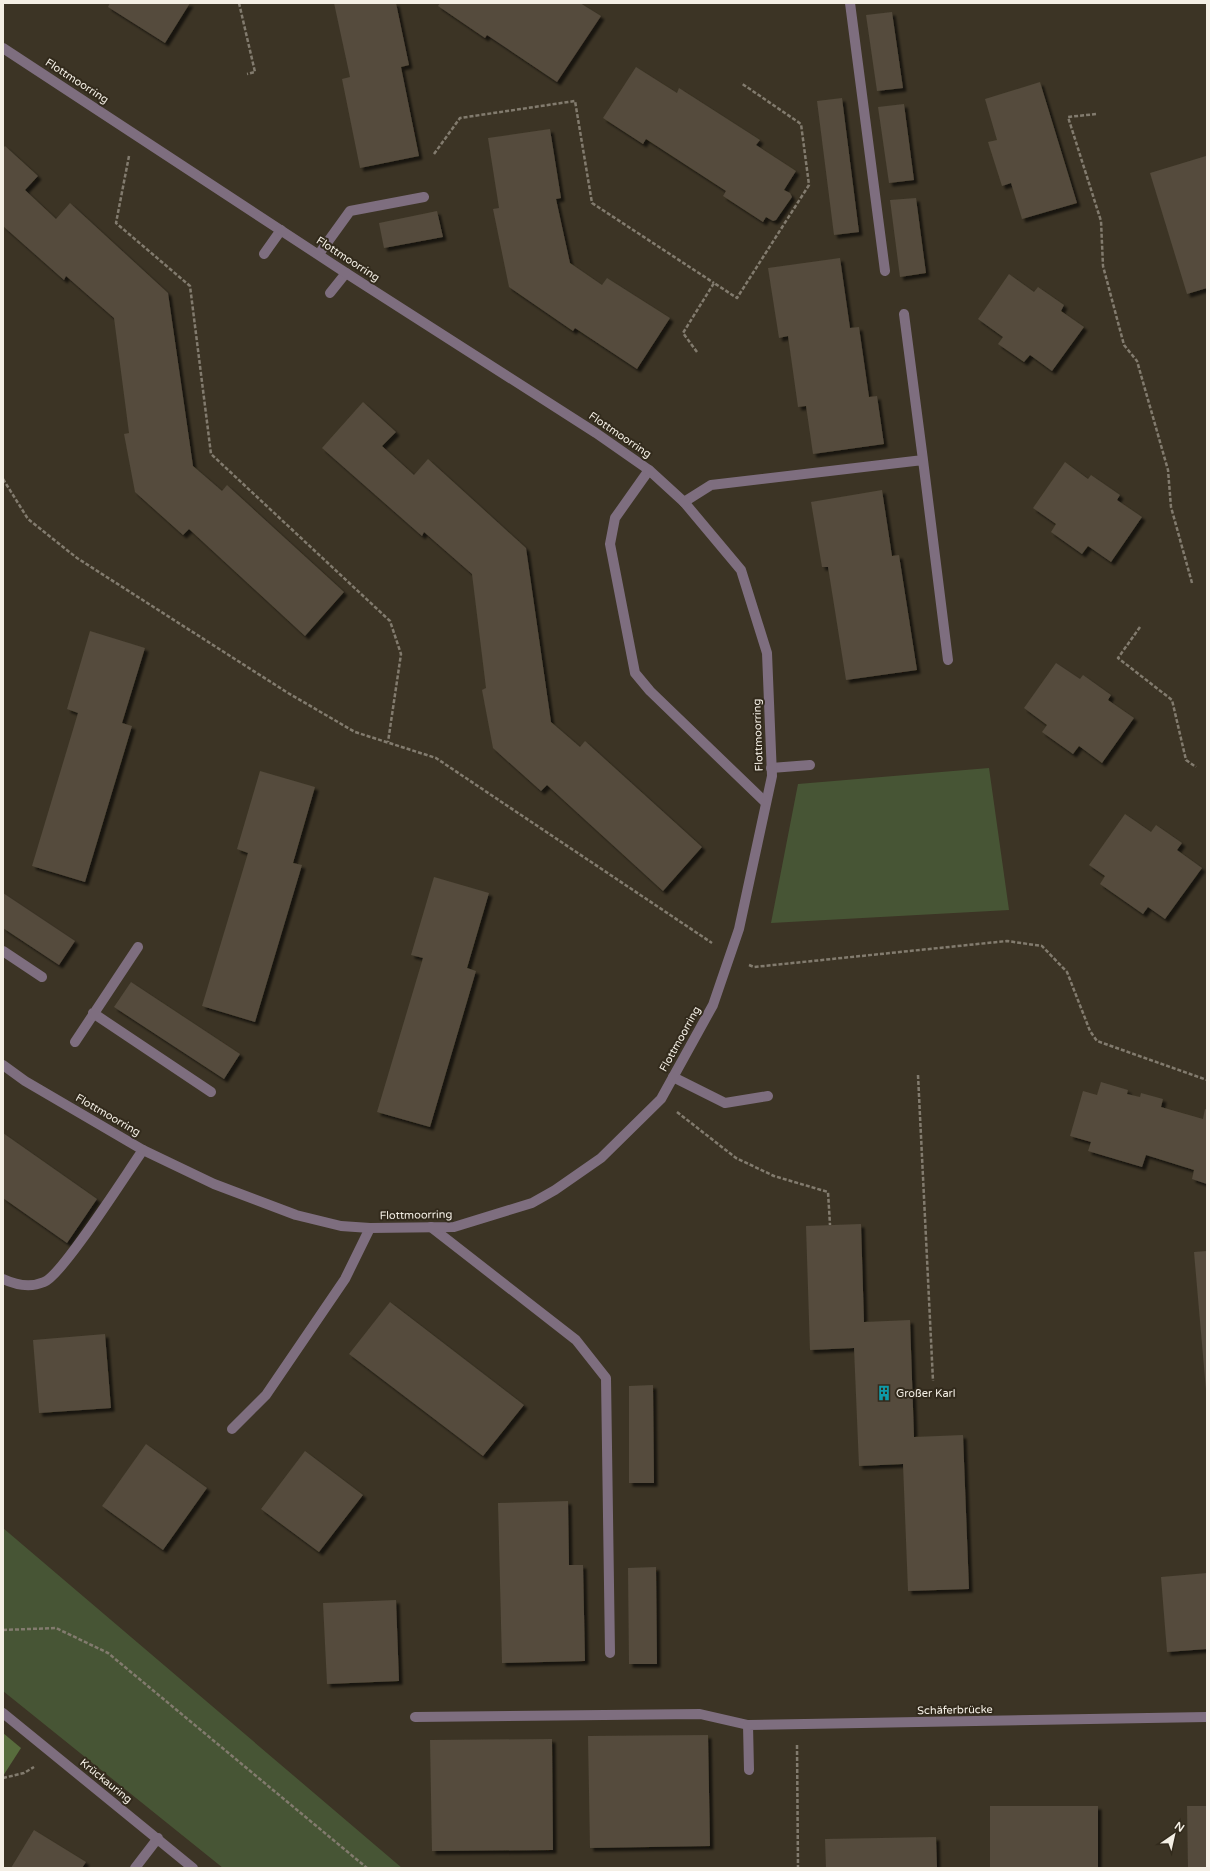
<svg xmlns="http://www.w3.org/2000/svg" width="1210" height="1871" viewBox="0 0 1210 1871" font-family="'Varela Round',sans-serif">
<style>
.green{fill:#475535}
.forest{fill:#586c3d}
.building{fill:#544b3c;filter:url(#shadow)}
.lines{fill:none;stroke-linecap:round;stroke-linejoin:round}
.path{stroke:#827b6e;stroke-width:2.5;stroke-dasharray:4 2;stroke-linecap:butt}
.service{stroke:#7e6e7f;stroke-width:10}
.minor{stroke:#7e6e7f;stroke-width:10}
.labels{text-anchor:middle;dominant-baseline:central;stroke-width:4;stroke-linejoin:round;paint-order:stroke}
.street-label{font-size:11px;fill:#f4efe5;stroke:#322a1c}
.poi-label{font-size:11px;fill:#f4efe5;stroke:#322a1c;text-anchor:start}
</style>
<defs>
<filter id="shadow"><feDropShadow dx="3.5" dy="3.5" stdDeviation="1" flood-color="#0009"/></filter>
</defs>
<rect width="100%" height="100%" fill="#3c3425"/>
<path class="green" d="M989 768 1009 910 771 923 798 784Z
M3 1528 402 1868H223L3 1691Z"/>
<path class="forest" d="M3 1733 21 1748 3 1776Z"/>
<path class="building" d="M110 3H190L165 43 108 7Z
M334 3H396L409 65 401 67 419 156 360 168 342 79 350 77Z
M440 3H580L601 16 557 82 487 35 485 38 438 6Z
M892 12 903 88 877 91 866 15Z
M636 67 677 93 679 88 760 140 756 145 796 171 784 190 790 193 792 197 776 220 773 221 766 217 763 222 723 196 726 191 646 139 643 144 603 118Z
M1040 82 1077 203 1022 219 1011 183 1002 186 988 142 997 140 985 99Z
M842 98 859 232 834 235 817 101Z
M904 104 914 180 889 183 878 107Z
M550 129 561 198 556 199 570 263 602 285 607 278 670 318 637 369 575 328 573 331 509 287 493 209 499 208 488 138Z
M5 146 38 176 25 190 56 219 70 203 168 293 193 466 222 491 227 485 344 592 305 636 189 529 183 535 135 492 124 434 129 433 114 318 66 276 64 280 3 226V148Z
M1206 156 1207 288 1187 294 1150 173Z
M916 198 926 273 900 277 890 200Z
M437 211 443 237 384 248 379 223Z
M840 258 850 328 859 327 869 397 877 396 884 444 813 454 806 406 798 407 788 336 779 338 768 268Z
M1009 274 1034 292 1038 287 1064 305 1061 311 1084 327 1052 371 1030 355 1024 362 998 344 1003 337 978 319Z
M363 402 396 432 382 446 414 475 428 459 526 548 551 722 580 747 585 741 702 847 663 891 547 785 541 791 493 748 482 690 486 688 472 574 424 532 422 536 322 448Z
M1065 462 1088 479 1091 475 1120 495 1117 500 1142 517 1111 562 1088 546 1082 554 1051 532 1056 524 1033 508Z
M882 490 892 556 899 555 917 670 846 680 828 567H822L811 502Z
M90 631 145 648 122 723 132 726 85 882 32 866 78 713 67 709Z
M1056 663 1080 679 1083 675 1111 695 1108 700 1134 718 1102 763 1079 746 1073 754 1042 732 1047 725 1024 708Z
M260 771 315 787 293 863 302 865 255 1022 202 1006 248 853 237 849Z
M1125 814 1151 832 1156 825 1182 843 1177 850 1202 868 1165 919 1148 907 1143 914 1100 884 1105 876 1089 865Z
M434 877 489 893 467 968 476 971 430 1127 377 1112 423 958 411 955Z
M3 893 75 941 59 965 3 928Z
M131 982 240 1054 224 1079 114 1007Z
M1101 1082 1128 1090 1127 1094 1140 1097 1141 1093 1163 1099 1161 1107 1203 1119 1205 1109 1207 1110V1184L1192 1179 1194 1170 1146 1155 1142 1167 1088 1151 1091 1142 1070 1136 1083 1091 1097 1095Z
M3 1133 97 1199 67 1243 3 1198Z
M861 1224 864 1322 910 1320 914 1437 963 1435 969 1589 908 1591 903 1464 859 1466 854 1348 810 1350 806 1226Z
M1207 1251V1390H1206L1194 1252Z
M390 1302 524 1405 483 1456 349 1354Z
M105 1334 111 1408 39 1413 33 1340Z
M653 1385 654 1483H629V1386Z
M146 1444 207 1488 163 1550 102 1506Z
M305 1451 363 1495 319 1552 261 1509Z
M568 1501 569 1565H583L585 1661 502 1663 498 1503Z
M656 1567 657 1664H629L628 1568Z
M1207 1573V1649L1167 1652 1161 1577Z
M396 1600 399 1681 327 1684 323 1603Z
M708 1735 710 1846 590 1848 588 1736Z
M552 1739 553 1850 432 1851 430 1740Z
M990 1806H1098V1868H990Z
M1187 1806H1207V1868H1188Z
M34 1830 86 1862 82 1868H11Z
M936 1837 937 1868H826L825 1839Z"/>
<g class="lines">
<path class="path" d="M239 3 255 72 247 74
M1096 114 1068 117 1101 221 1103 266 1124 345 1137 361 1168 470 1171 507 1192 583
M434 154 460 118 575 101 592 203 714 283
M129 156 116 223 190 286 211 454 390 621 401 654 388 742
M697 352 683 333 714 283 737 298 809 185 801 124 741 83
M3 479 28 519 77 558 288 693 355 732 436 758 712 943
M1140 627 1118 658 1172 700 1186 760 1196 767
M749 965 754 967 1007 941 1042 946 1067 972 1090 1031 1097 1041 1207 1080
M918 1075 933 1381
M677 1112 736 1158 774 1176 828 1192 830 1225
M3 1630 56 1628 108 1653 367 1868
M797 1745 798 1868
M3 1778 24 1773 34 1767"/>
<path class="service" d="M850 3 885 271
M264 254 281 230
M319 254 350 211 424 197
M330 293 346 273
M923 460 948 660
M649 470 615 518 610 544 635 673 650 691 765 802
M684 502 711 485 923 460 904 314
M771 768 810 765
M3 951 42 977
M93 1013 211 1092
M75 1042 138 947
M673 1077 725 1103 768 1096
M431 1227 576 1340 606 1378 610 1653
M3 1279C16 1285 30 1288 44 1282 62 1276 128 1171 143 1150
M232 1429 266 1395 345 1279 370 1228
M415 1717 700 1714 748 1725"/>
<path class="minor" d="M3 48 346 273 596 433 649 470 684 502 741 570 767 653 772 776 739 929 713 1005 661 1099 601 1158 555 1190 532 1203 454 1227 370 1228 341 1226 296 1215 214 1184 143 1150 25 1081 3 1065
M3 1713 193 1868
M749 1770 748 1725 1207 1717
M135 1868 158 1838"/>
</g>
<defs>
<g id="building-bare" transform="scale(1.2)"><path d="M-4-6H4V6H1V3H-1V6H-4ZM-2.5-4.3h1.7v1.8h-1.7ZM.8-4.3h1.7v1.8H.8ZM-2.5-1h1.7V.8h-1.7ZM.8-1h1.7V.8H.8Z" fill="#0f9aa8" stroke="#322a1c" stroke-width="2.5" paint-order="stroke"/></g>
</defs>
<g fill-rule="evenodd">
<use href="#building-bare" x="884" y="1393"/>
</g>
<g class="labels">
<g class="street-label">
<text transform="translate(77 81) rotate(33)">Flottmoorring</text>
<text transform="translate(348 259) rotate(33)">Flottmoorring</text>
<text transform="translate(620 435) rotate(34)">Flottmoorring</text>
<text transform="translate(758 735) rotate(-92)">Flottmoorring</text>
<text transform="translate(680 1039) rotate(-61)">Flottmoorring</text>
<text transform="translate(108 1115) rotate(30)">Flottmoorring</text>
<text transform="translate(416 1215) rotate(-1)">Flottmoorring</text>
<text transform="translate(955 1710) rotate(-1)">Schäferbrücke</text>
<text transform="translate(106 1781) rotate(39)">Krückauring</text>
</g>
<g class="poi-label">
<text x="896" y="1393">Großer Karl</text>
</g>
</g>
<rect width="1210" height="1871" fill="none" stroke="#f4efe5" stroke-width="8"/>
<g transform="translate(1174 1835) rotate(34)" stroke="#322a1c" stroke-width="3" paint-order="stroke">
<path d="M0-3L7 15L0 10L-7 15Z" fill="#f4efe5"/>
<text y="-6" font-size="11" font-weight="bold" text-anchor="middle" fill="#f4efe5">N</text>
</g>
</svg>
